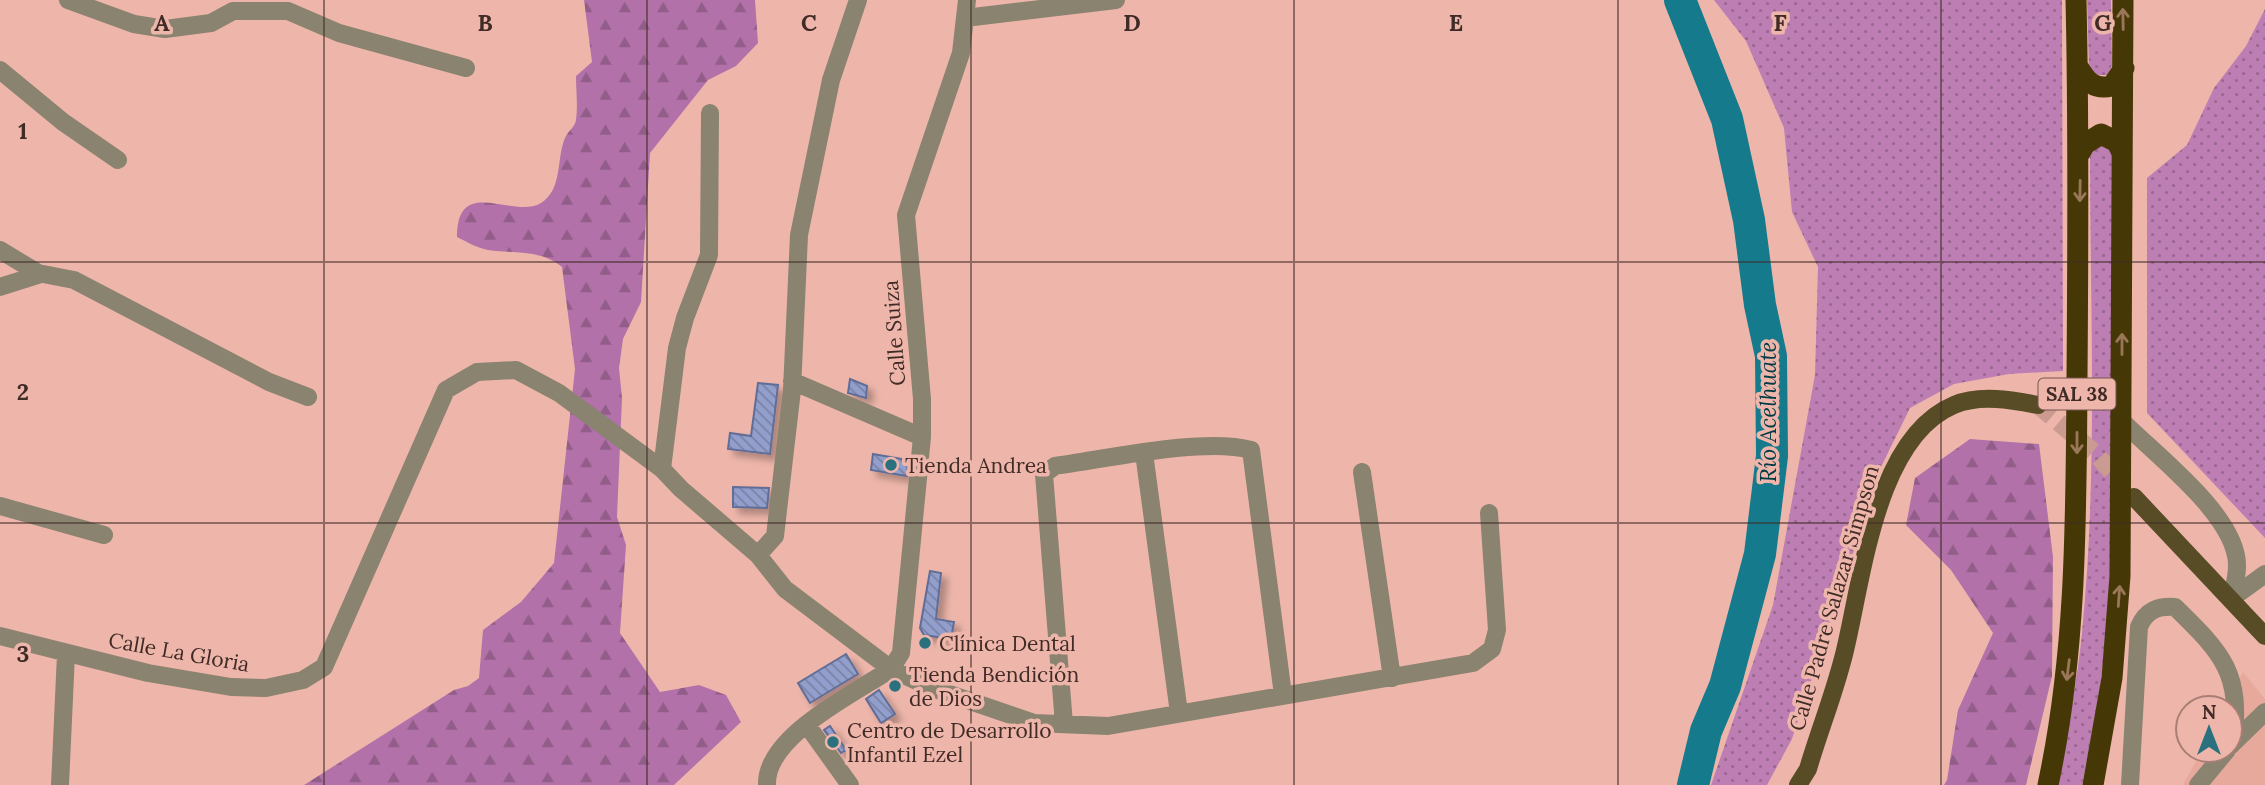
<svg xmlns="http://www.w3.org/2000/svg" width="2265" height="785" viewBox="0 0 2265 785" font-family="Lora,serif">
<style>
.built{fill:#e8a99d}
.grass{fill:url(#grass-dots)}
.forest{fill:url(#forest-firs)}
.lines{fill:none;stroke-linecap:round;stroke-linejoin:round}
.river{stroke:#157a8b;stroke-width:32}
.building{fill:url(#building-back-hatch);stroke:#616d96;stroke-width:2;filter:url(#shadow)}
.major-tunnel{stroke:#cb9a90;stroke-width:18;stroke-dasharray:18 9;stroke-linecap:butt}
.minor{stroke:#89836f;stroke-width:18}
.major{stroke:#584c26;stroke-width:18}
.highway{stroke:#463806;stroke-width:21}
.oneway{stroke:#9a7758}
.grid{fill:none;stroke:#402b26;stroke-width:2;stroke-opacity:0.55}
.poi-dot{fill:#2a707e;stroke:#eeb6aa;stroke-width:2.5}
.labels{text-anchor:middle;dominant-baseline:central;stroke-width:7;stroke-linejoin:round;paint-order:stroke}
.shield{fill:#eeb6aa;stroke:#74554e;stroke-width:2}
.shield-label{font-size:19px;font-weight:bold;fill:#402b26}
.street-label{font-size:21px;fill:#402b26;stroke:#eeb6aa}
.poi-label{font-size:21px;fill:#402b26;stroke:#eeb6aa;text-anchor:start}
.water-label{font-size:23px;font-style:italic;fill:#003a44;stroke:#eeb6aa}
.grid-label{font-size:23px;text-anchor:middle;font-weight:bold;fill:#402b26;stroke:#eeb6aa;stroke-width:7;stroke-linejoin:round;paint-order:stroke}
</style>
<defs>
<pattern id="grass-dots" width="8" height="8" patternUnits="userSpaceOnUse" patternTransform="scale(1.75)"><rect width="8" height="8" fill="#bd7eb3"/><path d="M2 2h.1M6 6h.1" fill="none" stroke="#9b6791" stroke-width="1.8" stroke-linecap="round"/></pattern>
<pattern id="forest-firs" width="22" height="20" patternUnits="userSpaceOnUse" patternTransform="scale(1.75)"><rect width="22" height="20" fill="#b271a8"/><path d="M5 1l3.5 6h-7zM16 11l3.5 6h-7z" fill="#925d89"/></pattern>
<pattern id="building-back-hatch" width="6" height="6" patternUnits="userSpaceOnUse" patternTransform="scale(1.75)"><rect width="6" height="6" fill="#929fcc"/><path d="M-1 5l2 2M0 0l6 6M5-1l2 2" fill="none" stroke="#7982a5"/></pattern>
<filter id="shadow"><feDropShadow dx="6" dy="6" stdDeviation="3.5" flood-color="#0004"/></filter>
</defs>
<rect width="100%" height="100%" fill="#eeb6aa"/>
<path class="built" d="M2243 672 2265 699V785H2183L2202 750H2230V708H2224Z"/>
<path class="grass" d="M1714 0H2062L2063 371 2009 374 1954 384 1910 408 1882 465 1792 739 1767 785H1711L1773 605 1815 375 1818 267 1792 212 1784 128 1746 41Z
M2087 0H2111L2112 65 2108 75H2097L2089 67Z
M2265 9V538L2147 413V178L2187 145 2214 88 2246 46Z
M2101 142 2113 151 2112 587 2099 698 2082 785H2057C2066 735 2077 684 2082 633 2098 474 2090 311 2090 151Z"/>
<path class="forest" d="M584 0H755L758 43 736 66 708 80 650 153 641 302 623 339 619 368 622 398 617 517 626 545 620 633 660 692 699 685 726 695 741 722 674 785H304L454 690 468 686 479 678 483 630 521 602 554 563 575 369 562 267C540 249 515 254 488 250 477 248 467 242 457 237 457 174 513 220 541 203 563 189 556 159 565 138 568 131 575 127 576 120 578 106 576 90 576 76L592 62Z
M1970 439 2039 444 2053 557 2052 676 2026 785H1944L1947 780 1958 710 1993 633 1951 570 1906 525 1915 478Z"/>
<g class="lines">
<path class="river" d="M1680 0 1727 119 1749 220 1760 305 1771 356 1772 456 1760 554 1725 686 1706 731 1693 785"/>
</g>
<path class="building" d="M850 379 867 386 866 398 848 393Z
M758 383 778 385 770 454 728 449 730 433 751 436Z
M873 454 908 460 907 476 871 470Z
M733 487 769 488 767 508 733 507Z
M930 571 941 573 936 619 954 622 951 639 924 635 920 628Z
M846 654 858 674 810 703 798 683Z
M879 690 895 714 881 723 866 699Z
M830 726 846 750 841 753 824 730Z"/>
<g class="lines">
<path class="major-tunnel" d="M2038 405 2095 453 2125 487"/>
<path class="minor" d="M68 0 134 24 165 29 211 23 233 11H288L339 33 466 68
M965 18 1116 0
M0 70 63 122 118 160
M0 250 38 273 74 280 269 382 308 397
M0 287 41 274
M792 381 922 437
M2121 420C2154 454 2238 516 2237 566 2237 577 2234 588 2232 598
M1144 453 1179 713
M662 469 677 348 685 318 709 255 710 113
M1362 472 1392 678
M0 506 104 535
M758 555 775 536 792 390 799 235 831 80 858 0
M2232 598 2265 574
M0 636 148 673 231 687 266 688 303 680 324 667 446 390 477 372 516 370 559 393 662 469 681 489 758 555 785 589 891 669 932 688 1034 723 1108 726 1473 663 1492 649 1497 630 1489 513
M1064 724 1044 474 1055 466C1107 459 1204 437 1251 450L1283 695
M807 725 850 785
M2230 746 2265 712
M60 785 66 654
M767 785C765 736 854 694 891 669L901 653 922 437V399L906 215 961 53 967 0
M2130 785 2139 627C2146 610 2158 606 2175 607 2223 654 2242 673 2233 743
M2198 785 2227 750"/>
<path class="major" d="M2134 497 2265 636
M1798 785 1808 769C1820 728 1837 687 1846 646 1863 574 1877 437 1954 405 1980 394 2012 400 2038 405"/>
<path class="highway" d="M2078 67C2087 82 2094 90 2112 86L2124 68
M2080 153 2085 144 2101 134 2117 142 2122 153
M2048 785C2077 650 2076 515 2077 378 2078 252 2079 126 2076 0
M2093 785 2112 678 2120 576 2123 0"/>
</g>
<defs><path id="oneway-shaft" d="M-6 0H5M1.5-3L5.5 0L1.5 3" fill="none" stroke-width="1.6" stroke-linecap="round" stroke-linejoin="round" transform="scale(1.75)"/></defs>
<g class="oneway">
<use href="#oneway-shaft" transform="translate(2123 19) rotate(-91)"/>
<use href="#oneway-shaft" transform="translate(2080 191) rotate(91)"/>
<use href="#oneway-shaft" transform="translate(2122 344) rotate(-90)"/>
<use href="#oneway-shaft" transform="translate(2077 443) rotate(90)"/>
<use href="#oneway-shaft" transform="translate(2119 596) rotate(-86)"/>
<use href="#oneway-shaft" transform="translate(2068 670) rotate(97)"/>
</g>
<path class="grid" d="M324 0V785M647 0V785M971 0V785M1294 0V785M1618 0V785M1941 0V785M0 262H2265M0 523H2265"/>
<g class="poi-dot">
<circle cx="891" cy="465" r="7"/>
<circle cx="925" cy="643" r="7"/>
<circle cx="895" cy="686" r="7"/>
<circle cx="833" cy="742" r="7"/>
</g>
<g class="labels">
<rect class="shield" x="2038.5" y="378.5" width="77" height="31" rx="5"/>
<g class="shield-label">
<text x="2077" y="394">SAL 38</text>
</g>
<g class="street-label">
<text transform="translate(894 333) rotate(-94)">Calle Suiza</text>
<text transform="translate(1834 598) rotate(-74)">Calle Padre Salazar Simpson</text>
<text transform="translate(179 652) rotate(10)">Calle La Gloria</text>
</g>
<g class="poi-label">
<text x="905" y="465">Tienda Andrea</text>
<text x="939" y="643">Clínica Dental</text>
<text x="909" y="674">Tienda Bendición<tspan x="909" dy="24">de Dios</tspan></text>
<text x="847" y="730">Centro de Desarrollo<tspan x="847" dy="24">Infantil Ezel</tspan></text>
</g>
<g class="water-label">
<text transform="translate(1767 412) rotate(-90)">Río Acelhuate</text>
</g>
</g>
<g class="grid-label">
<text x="162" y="31">A</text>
<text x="485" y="31">B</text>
<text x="809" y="31">C</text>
<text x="1132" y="31">D</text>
<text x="1456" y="31">E</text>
<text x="1780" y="31">F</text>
<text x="2103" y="31">G</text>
<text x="23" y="139">1</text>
<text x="23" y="400">2</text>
<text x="23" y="662">3</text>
</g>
<g transform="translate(2209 729)"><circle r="33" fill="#eeb6aa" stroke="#a87e75" stroke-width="2"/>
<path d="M0-5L12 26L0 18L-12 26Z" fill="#2a707e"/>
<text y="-10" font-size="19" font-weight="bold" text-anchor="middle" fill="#402b26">N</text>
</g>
</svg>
